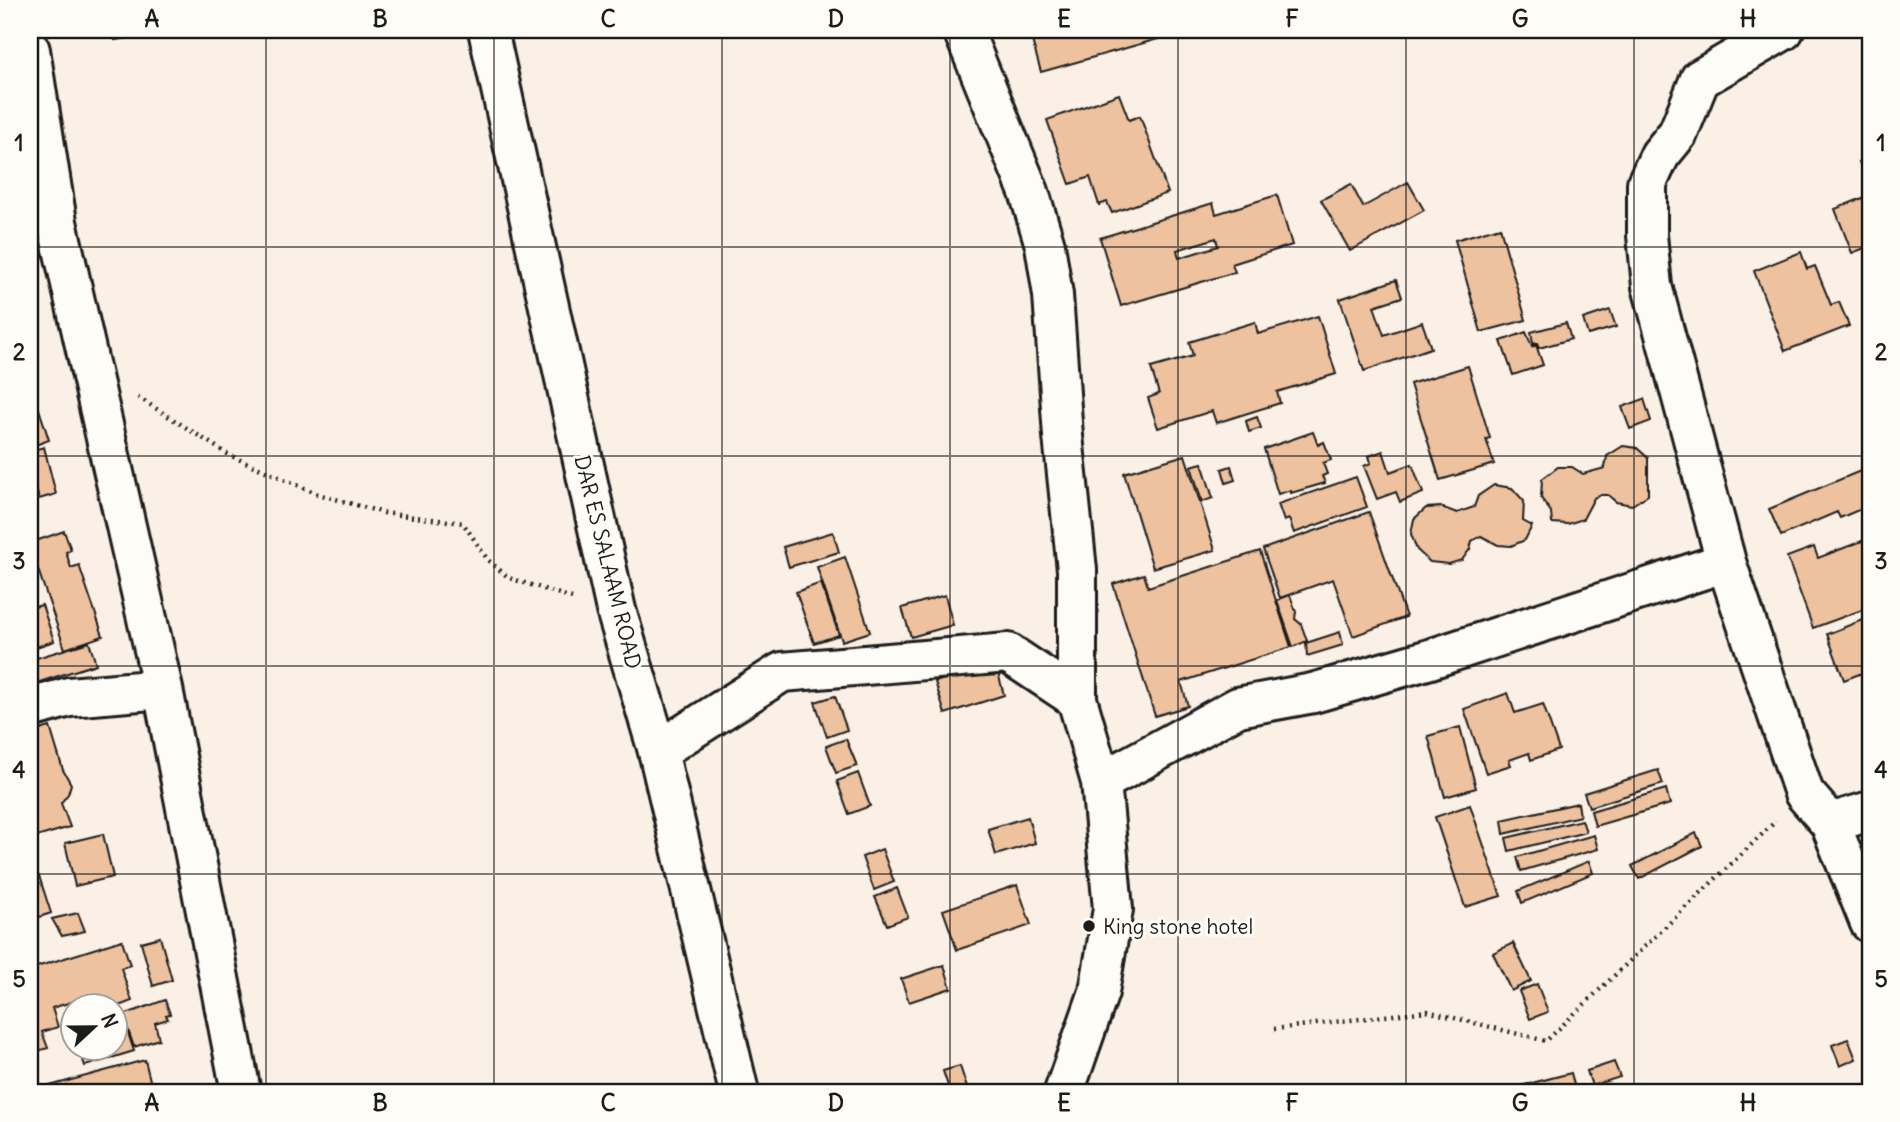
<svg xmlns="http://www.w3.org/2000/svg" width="1900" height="1122" viewBox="0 0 1900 1122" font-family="Delius,sans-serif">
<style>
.building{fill:#eec29e;stroke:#1c1c1c;stroke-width:2;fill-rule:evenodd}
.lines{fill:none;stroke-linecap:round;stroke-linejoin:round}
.street-casing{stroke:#1c1c1c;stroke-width:44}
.highway-casing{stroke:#1c1c1c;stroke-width:44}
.path{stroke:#1c1c1c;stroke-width:4.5;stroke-dasharray:2 5;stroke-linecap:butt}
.street{stroke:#fdfcf7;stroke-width:38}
.highway{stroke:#fdfcf7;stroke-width:38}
.grid{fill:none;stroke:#1c1c1c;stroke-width:2;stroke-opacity:0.55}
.poi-dot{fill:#1c1c1c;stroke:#fdfcf7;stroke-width:2.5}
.labels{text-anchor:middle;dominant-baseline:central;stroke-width:6;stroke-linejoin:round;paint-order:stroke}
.street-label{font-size:21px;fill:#1c1c1c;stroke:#fdfcf7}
.poi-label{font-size:21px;fill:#1c1c1c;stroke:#fdfcf7;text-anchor:start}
.neatline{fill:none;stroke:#1c1c1c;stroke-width:2.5}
.grid-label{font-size:23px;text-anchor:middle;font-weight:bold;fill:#1c1c1c}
</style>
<rect width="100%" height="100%" fill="#faf0e5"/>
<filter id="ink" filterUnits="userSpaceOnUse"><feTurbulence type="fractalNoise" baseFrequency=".0143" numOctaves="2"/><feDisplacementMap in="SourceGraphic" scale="14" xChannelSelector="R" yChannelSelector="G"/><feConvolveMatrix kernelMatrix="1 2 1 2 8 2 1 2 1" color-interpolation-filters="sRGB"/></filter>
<g filter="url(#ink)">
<path class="building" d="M113 30H132L133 37 115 40Z
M1029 30H1190L1041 72Z
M1119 94 1129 120 1140 116 1168 193 1112 213 1107 202 1099 205 1090 177 1070 184 1047 120Z
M1870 156V178L1867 179 1859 162Z
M1408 182 1424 210 1350 251 1321 200 1351 184 1363 207Z
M1277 195 1292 245 1232 264 1235 272 1121 306 1100 238 1213 203 1216 214ZM1216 238 1218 246 1179 258 1177 250Z
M1870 195V246L1852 253 1835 209Z
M1500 227 1526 320 1481 332 1455 240Z
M1801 252 1807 269 1815 266 1831 305 1839 302 1849 326 1785 351 1754 271Z
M1396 280 1402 297 1374 306 1384 335 1422 322 1431 348 1364 371 1340 299Z
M1610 310 1616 327 1588 335 1583 319Z
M1318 316 1336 374 1277 392 1280 403 1216 423 1212 411 1158 428 1148 398 1159 394 1151 368 1193 356 1189 342 1255 322 1258 334Z
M1566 323 1571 339 1539 348 1537 343 1533 344 1531 332Z
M1526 332 1532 347 1536 345 1543 365 1513 375 1501 341Z
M1468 366 1490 438 1486 439 1494 464 1440 480 1410 384Z
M1644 399 1651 421 1630 429 1622 407Z
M39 409 49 440 30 447V412Z
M1257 417 1261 428 1249 432 1246 421Z
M1313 432 1318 445 1324 442 1331 460 1323 463 1327 474 1322 476 1325 483 1291 493V490L1278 494 1264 449Z
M1623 446 1637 448 1648 458V495L1632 505 1616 502 1608 495H1599L1594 498 1583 519 1568 524 1552 523 1551 512 1541 498 1542 479 1558 467H1572L1583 474 1605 468 1607 456Z
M44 447 56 494 39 499 30 468V451Z
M1383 451 1390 472 1412 464 1423 493 1400 502 1396 492 1377 499 1364 466 1371 463 1369 456Z
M1185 455 1215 550 1153 568 1124 473Z
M1202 463 1213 498 1202 502 1191 466Z
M1231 466 1235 480 1226 483 1222 469Z
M1870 467V505L1840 518 1837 512 1781 536 1769 509Z
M30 471 38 498 30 501Z
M1356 477 1367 507 1294 533 1289 519 1284 521 1278 504Z
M1494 485 1512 488 1524 501 1523 521 1532 526 1525 540 1511 546 1498 545 1481 536 1472 541 1470 549 1462 560 1449 564 1430 562 1417 550 1411 534 1414 519 1426 508 1441 507 1457 513 1474 507 1478 496Z
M1369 512 1406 617 1353 636 1333 579 1280 598 1263 549Z
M64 531 71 550 66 552 71 568 79 565 103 636 65 649 30 546V543Z
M833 532 839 552 789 567 783 547Z
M1870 538V607L1813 628 1787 557 1814 547 1818 558Z
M1260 551 1291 647 1181 682 1188 706 1155 716 1113 584 1144 574 1148 587Z
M845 557 870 632 842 641 817 567Z
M821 583 839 635 814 643 796 592Z
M30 593 34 607 42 605 54 641 30 649Z
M945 595 953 625 911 637 902 608Z
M1290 595 1296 612 1295 619 1301 624 1307 641 1293 647 1277 600Z
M1870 617V670L1844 680 1827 634Z
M1340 632 1343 645 1307 656 1306 643Z
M89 642 96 664 30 685V660Z
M997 669 1004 695 945 714 935 682 971 671 972 676Z
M1508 693 1515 713 1543 704 1559 750 1531 760 1529 753 1509 760 1511 765 1486 773 1464 709Z
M835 696 847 730 827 737 815 702Z
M50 727 63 770 71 784 68 794 61 803 70 827 30 839V733Z
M1460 727 1476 788 1445 797 1428 736Z
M846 739 857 766 836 773 826 746Z
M1658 770 1663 784 1589 807 1584 793Z
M858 773 870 806 849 814 837 781Z
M1666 789 1670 804 1595 826 1591 811Z
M1578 803 1580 816 1504 834 1502 820Z
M1470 805 1501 896 1465 907 1435 817Z
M1028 817 1035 843 996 855 988 829Z
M1582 820 1586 832 1509 851 1506 838Z
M1696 833 1702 846 1639 879 1632 866Z
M103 834 113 877 75 886 65 843Z
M1594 835 1598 849 1521 871 1517 857Z
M882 849 894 882 874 890 862 857Z
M1589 861 1593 873 1522 903 1518 891Z
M39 876 51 913 30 920V879Z
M1017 885 1031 925 957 950 943 910Z
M897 888 908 917 887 925 875 897Z
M78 913 85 931 62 936 52 919Z
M160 937 172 980 153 986 141 942Z
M122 940 130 965 121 968 132 1001 116 1007 77 1006 75 1001 52 1008 58 1027 42 1032 48 1048 30 1053V969Z
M1513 943 1531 981 1511 991 1493 953Z
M944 965 951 988 909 1002 901 979Z
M1537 984 1548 1012 1530 1019 1519 991Z
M165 1000 170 1014 166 1015 168 1019 155 1023 159 1039 134 1047 123 1015Z
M125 1024 134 1051 85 1066 79 1048H116V1027Z
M1848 1039 1856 1059 1840 1066 1832 1045Z
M145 1060 153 1092H31V1091Z
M1614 1062 1620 1077 1592 1086 1587 1071Z
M960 1066 968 1091 950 1092 943 1071Z
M1571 1073 1576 1092H1497Z"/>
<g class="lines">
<g class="street-casing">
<path id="street" d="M963 30 1029 192 1045 245 1053 295 1063 436 1077 570V699
M1784 30 1700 79 1678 133 1660 155 1647 183V235L1652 286 1726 562 1804 793 1830 823 1870 923
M30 50 57 222 163 689 241 1092
M30 708 69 697 163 689
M658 751 782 672 1008 653 1077 699 1101 782 1113 909 1099 992 1064 1092
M1101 782 1238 707 1313 693 1430 659 1726 562
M1830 823 1870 811"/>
</g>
<g class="highway-casing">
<path id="highway" d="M488 30 616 610 658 751 739 1092"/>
</g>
<path class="path" d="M138 397 229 455 318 494 384 513 463 523 488 560 509 578 572 598
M1274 1029 1427 1011 1546 1041 1776 821"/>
<use href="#street" class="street"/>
<use href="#highway" class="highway"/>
</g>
</g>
<path class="grid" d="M266 30V1092M494 30V1092M722 30V1092M950 30V1092M1178 30V1092M1406 30V1092M1634 30V1092M30 247H1870M30 456H1870M30 666H1870M30 874H1870"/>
<circle class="poi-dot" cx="1089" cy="926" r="7"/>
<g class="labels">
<g class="street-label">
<text transform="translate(608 562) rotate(76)">DAR ES SALAAM ROAD</text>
</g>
<g class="poi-label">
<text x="1103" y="926">King stone hotel</text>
</g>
</g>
<rect width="1900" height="1122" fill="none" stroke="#fdfcf7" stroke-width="77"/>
<g transform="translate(94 1027) rotate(68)"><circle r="33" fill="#fdfcf7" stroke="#a3a29f" stroke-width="2"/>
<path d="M0-5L12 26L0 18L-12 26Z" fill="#1c1c1c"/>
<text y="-10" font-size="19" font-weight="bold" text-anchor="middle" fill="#1c1c1c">N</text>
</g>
<rect x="38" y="38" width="1824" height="1046" class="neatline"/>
<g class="grid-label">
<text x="152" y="27">A</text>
<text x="380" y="27">B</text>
<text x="608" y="27">C</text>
<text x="836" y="27">D</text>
<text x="1064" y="27">E</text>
<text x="1292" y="27">F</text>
<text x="1520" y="27">G</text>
<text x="1748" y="27">H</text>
<text x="19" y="151">1</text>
<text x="1881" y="151">1</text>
<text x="19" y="360">2</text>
<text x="1881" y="360">2</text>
<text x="19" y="569">3</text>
<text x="1881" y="569">3</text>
<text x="19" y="778">4</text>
<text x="1881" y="778">4</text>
<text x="19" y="987">5</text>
<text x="1881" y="987">5</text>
<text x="152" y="1111">A</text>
<text x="380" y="1111">B</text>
<text x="608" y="1111">C</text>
<text x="836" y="1111">D</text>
<text x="1064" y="1111">E</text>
<text x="1292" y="1111">F</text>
<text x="1520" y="1111">G</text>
<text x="1748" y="1111">H</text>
</g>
</svg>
